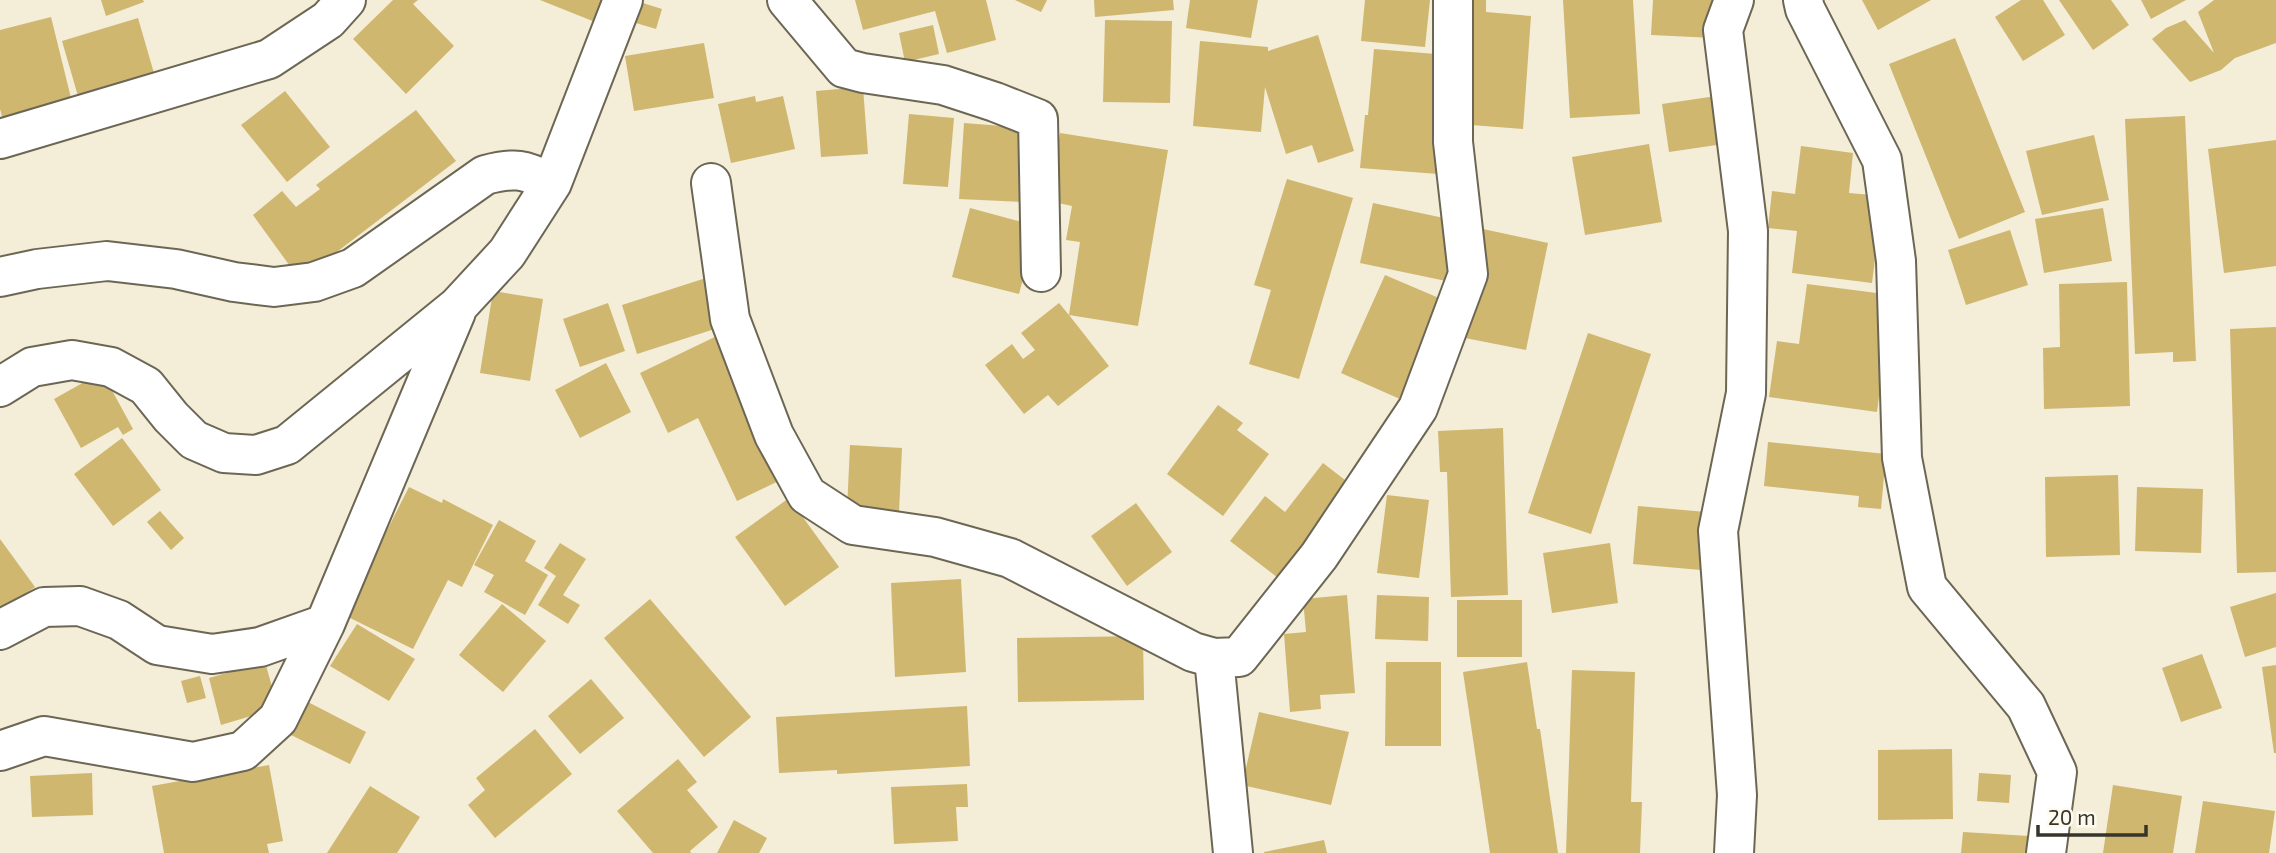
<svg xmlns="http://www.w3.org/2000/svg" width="2276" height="853" viewBox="0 0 2276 853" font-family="'Exo 2',sans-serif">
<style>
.building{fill:#cfb770}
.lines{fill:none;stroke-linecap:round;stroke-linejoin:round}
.minor-casing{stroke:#6c6654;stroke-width:42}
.minor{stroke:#fff;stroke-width:38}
</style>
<rect width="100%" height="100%" fill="#f4edd8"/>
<path class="building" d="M101 0H143L144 2 106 16Z
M393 0H418L413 4 454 46 406 94 353 39Z
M540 0H605L595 22Z
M633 0 662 9 656 29 626 20Z
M855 0H986L996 40 947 53 935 11 863 30Z
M1015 0H1047L1041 12Z
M1094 0H1173L1174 10 1095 17Z
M1190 0H1258L1251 38 1186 28Z
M1365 0H1430L1425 47 1361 41Z
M1466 0H1486V12L1531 16 1523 129 1458 124Z
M1563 0H1633L1640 114 1570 118Z
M1653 0H1716L1714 38 1651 35Z
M1862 0H1931L1878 30Z
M2021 0H2043L2065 35 2023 61 1995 17Z
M2059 0H2111L2129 25 2093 50Z
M2141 0H2186L2151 19Z
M2214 0H2276V43L2235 58 2221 70 2190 82 2152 39 2166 28 2185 20 2214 53 2198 12Z
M51 17 72 102 3 120 0 109V30Z
M138 18 156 80 80 103 62 41Z
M1105 20 1172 21 1170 103 1103 102Z
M933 25 939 54 905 62 899 33Z
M1318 35 1354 151 1318 163 1312 145 1286 154 1265 87 1261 132 1193 126 1200 41 1268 47V51Z
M1955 38 2025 212 1959 239 1889 64Z
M704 43 714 98 634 111 625 56Z
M1374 49 1448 55 1438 174 1360 168 1365 115H1368Z
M863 87 868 154 821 157 816 91Z
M285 91 330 147 287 182 241 125Z
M1723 95 1730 143 1669 152 1662 104Z
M755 96 756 102 783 96 795 149 731 163 718 104Z
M416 110 456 161 300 280 253 215 282 191 296 207 320 189 316 185Z
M909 114 954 118 948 187 903 184Z
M2185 116 2196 361 2173 362V352L2135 354 2125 119Z
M964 123 1026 128 1021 202 959 199Z
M1060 133 1168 150 1138 326 1069 315 1109 366 1058 406 1048 395 1024 414 985 365 1012 344 1023 359 1035 350 1021 333 1059 303 1069 315 1080 242 1066 240 1072 206 1049 201Z
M2094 135 2109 200 2042 215 2026 151Z
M2276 140V266L2224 273 2208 149Z
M1649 144 1662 222 1585 235 1572 157Z
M1801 146 1853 153 1849 193 1883 196 1872 283 1792 273 1797 231 1768 228 1772 191 1795 194Z
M1287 179 1353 198 1299 379 1249 364 1271 290 1254 285Z
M1373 203 1458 221 1446 281 1360 263Z
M970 208 1037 226 1019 294 952 277Z
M2103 208 2112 261 2044 273 2035 219Z
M1483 229 1548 243 1526 350 1460 337Z
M2010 230 2028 285 1966 305 1948 250Z
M1385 275 1453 304 1409 403 1341 373Z
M709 277 724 326 637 354 622 305Z
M2127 282 2130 406 2044 409 2043 348 2060 347 2059 284Z
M1807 284 1892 295 1877 412 1769 397 1777 341 1799 344Z
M493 291 543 299 530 381 480 373Z
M608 303 625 351 580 367 563 319Z
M2276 327V572L2237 573 2230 329Z
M723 333 791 475 737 501 698 418 668 433 640 373Z
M1588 333 1651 354 1591 534 1528 513Z
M606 363 631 412 580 438 555 390Z
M102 372 133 429 123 435 118 427 81 448 54 399Z
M1218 405 1243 423 1237 430 1269 454 1223 516 1167 474Z
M1503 428 1508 595 1451 597 1447 472H1440L1438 431Z
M122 438 161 490 113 526 74 474Z
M1768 442 1886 454 1881 509 1858 507 1859 496 1764 486Z
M850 445 902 448 899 512 847 510Z
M1323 463 1358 490 1286 584 1230 541 1265 496 1285 512Z
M2118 475 2120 555 2046 557 2045 477Z
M409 487 442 503 443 499 493 525 462 587 448 580 413 649 344 615Z
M2137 487 2203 489 2201 553 2135 551Z
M1387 495 1429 500 1419 578 1377 573Z
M789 498 839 567 785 606 735 537Z
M1136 503 1172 552 1127 586 1091 536Z
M1638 506 1706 512 1701 570 1633 564Z
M160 511 184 538 171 550 147 522Z
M499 520 536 541 525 561 548 575 525 615 484 592 494 575 474 565Z
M0 539 35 587 0 612Z
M560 543 586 559 563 595 580 605 568 624 538 605 556 576 544 568Z
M1610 543 1618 603 1552 613 1543 553Z
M961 579 966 672 895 677 891 583Z
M2276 593V647L2245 657 2230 607Z
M1347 595 1355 693 1320 695 1321 709 1290 712 1284 634 1306 632 1303 599Z
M1377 595 1429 597 1428 641 1375 639Z
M650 599 751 717 704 757 604 638Z
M1457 600H1522V657H1457Z
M502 604 546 641 503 692 459 655Z
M357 624 415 659 389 701 330 666Z
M1143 636 1144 700 1018 702 1017 638Z
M2202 654 2222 708 2181 722 2162 668Z
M265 662 278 708 221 725 209 678Z
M1386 662H1441V746H1385Z
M1527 662 1537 729H1540L1558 853H1490L1463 672Z
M2276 665V753H2274L2262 667Z
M1572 670 1635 672 1631 802H1642L1640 853H1566Z
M200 676 206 698 187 703 181 681Z
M591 679 624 718 580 754 548 716Z
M308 702 366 732 350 764 291 735Z
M967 706 970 766 837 774V770L779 773 776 717Z
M1259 712 1349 732 1331 805 1242 785Z
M535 729 572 774 495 838 468 805 485 790 476 778Z
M1952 749 1953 819 1878 820V750Z
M678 759 697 782 687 790 718 827 690 851 691 853H653L617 811Z
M269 765 283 841 267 844 269 853H164L152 786Z
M92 773 93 815 32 817 30 776Z
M1979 773 2011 775 2009 803 1977 801Z
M967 784 968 807H956L958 841 894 844 891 787Z
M2113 785 2182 796 2173 853H2103Z
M370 786 420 817 397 853H327Z
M2203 801 2275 811 2269 853H2195Z
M734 820 767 838 759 853H717Z
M1963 832 2029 836 2028 853H1961Z
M1324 840 1327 853H1264V852Z"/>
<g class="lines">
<g class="minor-casing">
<path id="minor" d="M787 0 844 68 863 73 943 85 995 102 1038 119 1041 272
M1803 0 1805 9 1882 160 1896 261 1902 458 1927 587 2026 706 2057 772 2046 853
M0 139 269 59 328 20 346 0
M711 183 730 319 774 435 807 495 853 525 935 537 1010 558 1193 652 1214 658 1233 853
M0 277 37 269 107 261 176 269 234 282 274 287 314 282 353 268 485 175C515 167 524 169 552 183
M0 387 32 367 72 360 111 367 146 386 171 417 194 440 224 453 256 455 287 445 458 306 507 253 552 183 623 0
M0 630 44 607 80 606 119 620 157 645 212 654 260 647 325 624
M1214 658 1239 657 1319 556 1418 408 1468 274 1453 142V0
M0 751 44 736 193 762 243 751 278 719 325 624 456 312
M1734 853 1737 795 1718 531 1746 393 1748 231 1723 30 1734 0"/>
</g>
<use href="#minor" class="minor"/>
</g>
<path d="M2038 825v10h108v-10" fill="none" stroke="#36342b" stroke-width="3.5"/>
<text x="2048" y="825" font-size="21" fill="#36342b" stroke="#fefaee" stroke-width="5" paint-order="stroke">20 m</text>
</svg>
